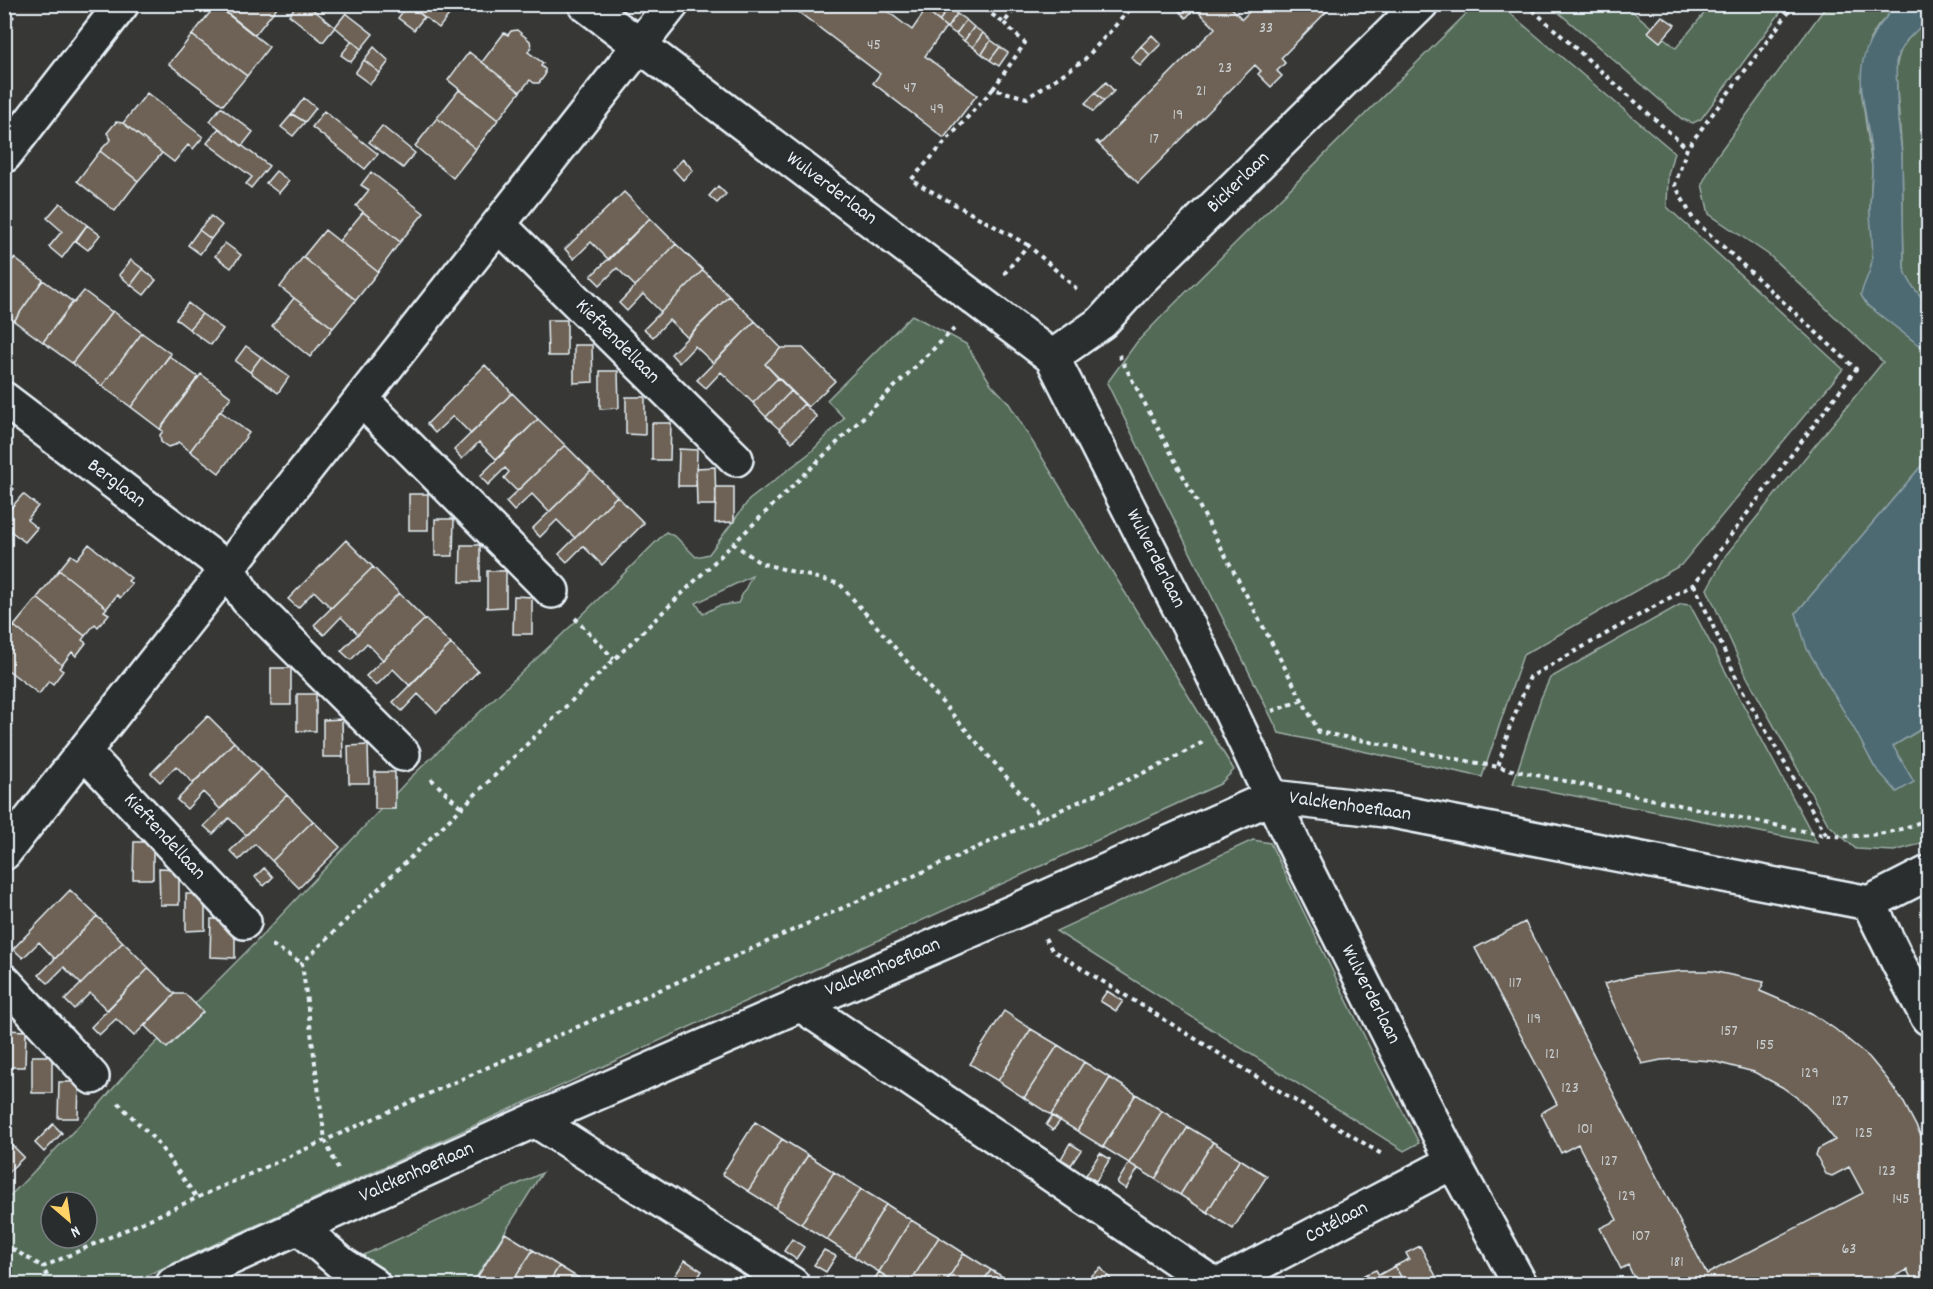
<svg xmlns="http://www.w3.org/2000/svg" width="1933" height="1289" viewBox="0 0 1933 1289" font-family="Dekko,sans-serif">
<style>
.green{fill:#536a56;stroke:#9eaea7;stroke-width:1.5;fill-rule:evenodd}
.water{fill:#4e6a73;stroke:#8ca0a8;stroke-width:1.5}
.building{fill:#6d6254;stroke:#e8f1f8;stroke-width:1.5}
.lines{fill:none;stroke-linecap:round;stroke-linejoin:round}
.street-casing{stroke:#e8f1f8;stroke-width:38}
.path{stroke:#e8f1f8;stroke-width:4;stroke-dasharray:4.5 4.5;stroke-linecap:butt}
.street{stroke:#2a2d2e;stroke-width:33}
.labels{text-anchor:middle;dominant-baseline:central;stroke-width:5;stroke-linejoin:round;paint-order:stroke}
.number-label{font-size:16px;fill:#c9cdcf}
.street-label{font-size:20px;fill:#e8f1f8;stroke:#2a2d2e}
</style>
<rect width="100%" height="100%" fill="#373836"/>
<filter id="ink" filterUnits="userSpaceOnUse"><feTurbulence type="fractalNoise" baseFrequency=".0167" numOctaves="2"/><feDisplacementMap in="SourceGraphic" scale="12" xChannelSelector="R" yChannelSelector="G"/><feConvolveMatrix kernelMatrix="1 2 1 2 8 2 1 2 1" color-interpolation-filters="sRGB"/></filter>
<g filter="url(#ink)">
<path class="green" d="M1475 5H1500L1674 152 1668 175 1667 207 1843 369 1681 565 1523 655 1482 777 1279 733 1107 383 1137 342 1165 313Z
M1550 5H1625L1676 48 1711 5H1786L1701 119 1693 123 1682 119Z
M1827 5H1897L1878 26 1870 39 1861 89 1872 167 1870 211 1873 244 1871 270 1861 295 1868 305 1928 352V458L1796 613 1874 766 1893 746 1928 725V842L1894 851 1856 849 1828 824 1747 677 1707 589 1726 555 1883 362 1769 255 1709 214 1702 184 1716 157Z
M1928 19V303C1916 293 1909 284 1904 268L1902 155 1896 75C1896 48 1909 36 1928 19Z
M912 315 966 344 991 384 1008 402 1234 770 1220 784 128 1284H5L4 1202 100 1104 128 1071 254 944 410 778 571 626 666 532 676 537 696 557 709 554 749 500 811 452 844 418 827 400ZM752 576 738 603 718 606 703 614 696 603ZM51 1202H87V1238H51Z
M1681 604 1690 605 1817 843 1513 784 1541 698 1550 678Z
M1253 840 1270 843 1377 1062 1419 1143 1404 1151 1056 931Z
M542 1173 472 1284H398L357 1258Z"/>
<path class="water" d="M1897 5H1928V19L1906 41 1898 54 1896 63 1898 120 1902 155 1904 268C1909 283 1916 293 1928 303V352L1867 305 1861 295C1863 283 1871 273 1872 260 1874 243 1870 227 1870 210 1870 196 1872 182 1872 168 1870 96 1837 67 1897 5Z
M1928 458V725L1893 746 1914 782 1897 792 1874 766 1856 732 1807 649 1796 613Z"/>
<path class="building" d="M216 4H277L278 6 255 35Z
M298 4H306L335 27 323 42 289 15Z
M408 4 424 17 414 30 398 18Z
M408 4H434L449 15 439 28Z
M788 4H878L912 30 930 4H937L930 14 946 27 925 56 977 95 944 138 873 83 880 74Z
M937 4H944L949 8 939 21 930 14Z
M1228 4 1242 19 1257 4H1334L1281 58 1285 63 1277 71 1282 76 1271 87 1258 74 1261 71 1255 65 1138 183 1096 142 1098 141 1100 144 1215 28 1195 8 1186 18 1173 4Z
M216 5 269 47 247 76 192 35Z
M949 8 957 14 947 28 939 21Z
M4 10 14 17 4 28Z
M346 13 373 34 361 49 335 27Z
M957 14 966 20 956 34 947 28Z
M1662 16 1675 25 1660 42 1648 32Z
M966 20 974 27 964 41 956 34Z
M974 27 983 33 973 47 964 41Z
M517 30 530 41 531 47 528 52 543 63 541 66 545 69V75L539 83H534L530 80 520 92 482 62 504 33 508 35 511 31Z
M983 33 991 40 982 54 973 47Z
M192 35 247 76 223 105 169 64Z
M1152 35 1161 44 1150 55 1141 46Z
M991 40 1000 47 990 60 982 54Z
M352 41 361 49 351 62 341 55Z
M1141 46 1150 55 1140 66 1131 57Z
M374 47 389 61 380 73 364 60Z
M1000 47 1008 53 999 66 990 60Z
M469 52 520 92 498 120 448 80Z
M364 60 380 73 370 84 355 73Z
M1106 82 1114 91 1104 101 1095 93Z
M459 90 498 120 476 149 437 118Z
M147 93 203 137 193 149 188 145 174 162 123 123Z
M1095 93 1104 101 1093 112 1085 103Z
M304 98 316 108 305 122 292 114Z
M221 107 253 132 242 146 210 121Z
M324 111 378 154 365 169 312 127Z
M292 114 305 122 293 136 281 127Z
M437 118 476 149 453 178 415 146Z
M116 122 123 123 162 153 138 181 100 151 111 139 107 133Z
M382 126 415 153 403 168 369 142Z
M219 128 269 166 251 188 246 184 252 177 207 143Z
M100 151 138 181 115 211 77 181Z
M683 159 693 170 683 180 673 169Z
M276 171 289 181 279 193 266 183Z
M371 172 424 213 400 242 356 206 369 190 361 185Z
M718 186 726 194 717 203 709 196Z
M624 192 650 218 609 260 591 242 574 259 565 249Z
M60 203 87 225 62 258 49 247 62 231 47 218Z
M363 212 400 242 378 272 339 241Z
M211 216 222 225 211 239 199 230Z
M650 218 676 244 635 286 617 268 600 285 591 276Z
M87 225 100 235 88 250 76 241Z
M199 230 211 239 200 254 188 245Z
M325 230 378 272 356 300 303 257Z
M225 243 241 255 231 268 215 256Z
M676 244 703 270 661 312 643 294 627 311 619 303Z
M303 257 356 300 333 328 280 287Z
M14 258 43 280 14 321 4 313V271Z
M131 260 143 269 131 285 119 275Z
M143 269 156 280 144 295 131 285Z
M703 270 729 296 687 337 669 320 653 337 644 329Z
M43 280 73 302 43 342 14 321Z
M84 291 112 312 72 363 43 342 73 302 74 303Z
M729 296 755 321 713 363 695 346 679 363 671 354Z
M294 298 333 328 310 357 272 326Z
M188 303 202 314 189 329 176 319Z
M113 311 142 333 102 386 72 363Z
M202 314 223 329 211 345 189 329Z
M547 320H567V356H548Z
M755 321 781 348 765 364 778 378 753 403 721 372 706 388 697 380Z
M142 333 171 354 131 407 102 386Z
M574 345H592L593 382 574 383Z
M246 346 261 357 250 372 235 361Z
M781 348H803L835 381 808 407 765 364Z
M169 356 198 377 160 429 131 407Z
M261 357 289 377 278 393 250 372Z
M485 365 512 393 471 434 453 416 435 433 427 424Z
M600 371H618L619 408 600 409Z
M201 374 231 397 190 451 178 442 175 445 168 447 161 442 160 435 163 431 160 429Z
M778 378 791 391 766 417 753 403Z
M791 391 804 404 779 429 766 417Z
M512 393 538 419 496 459 479 442 462 459 454 450Z
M626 397H645V435L626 434Z
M804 404 817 417 792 442 779 429Z
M220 411 249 433 219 473 190 451Z
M538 419 565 445 517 491 504 478 509 472 505 468 488 485 480 476Z
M652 423H671L670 460H652Z
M565 445 591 471 549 512 532 494 514 511 506 502Z
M679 449 697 450 696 486H678Z
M715 467 716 505H697L696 468Z
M591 471 617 496 575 538 557 520 540 537 532 529Z
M4 482 14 489 4 501Z
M716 487H734V522L715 523Z
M23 494 38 506 27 520 37 528 25 542 4 526V516Z
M409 494H428V530H409Z
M617 496 644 523 602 565 583 546 567 562 559 554Z
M435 519H454L453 556H435Z
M346 540 373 567 331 608 314 591 298 608 288 599Z
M89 544 131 578 128 581 132 584 120 598 117 595 107 608 59 570 71 555 77 559Z
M461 545H480V582H460Z
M373 567 399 593 358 634 341 617 324 635 314 625Z
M59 570 107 608 104 611 109 614 98 627 95 624 85 636 37 598Z
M487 571H506V607L487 608Z
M399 593 425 619 383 660 367 643 351 660 341 651Z
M514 596 532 597V634H513Z
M37 598 85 636 82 640 86 643 76 656 72 652 62 665 14 626Z
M425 619 451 644 410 686 393 669 376 686 366 676Z
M14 626 62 665 59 668 63 671 53 684 49 681 39 694 4 667V638Z
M451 644 478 671 437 713 418 694 402 711 393 702Z
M271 668H291V705H271Z
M297 694H316V731H297Z
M208 716 234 742 193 783 176 766 160 782 151 773Z
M342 719 343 757H323V720Z
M4 723 12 729 9 733 12 736 4 744Z
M234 742 261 769 220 809 203 792 187 809 177 800Z
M368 745 369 783H349L348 746Z
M261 769 287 795 246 835 229 818 213 834 204 826Z
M375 772H395V809H375Z
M287 795 313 821 272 861 255 844 239 860 230 851Z
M313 821 340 847 299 888 272 861Z
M134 842H153V879H133Z
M159 868 179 869V905H160Z
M264 868 273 877 264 886 255 877Z
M70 890 97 916 55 959 39 942 23 958 13 949Z
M186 894H205V930L186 931Z
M97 916 123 942 81 984 64 967 48 983 39 975Z
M211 919H235V958L210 957Z
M1525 922 1707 1274 1863 1193 1849 1167 1832 1176 1826 1174 1816 1155 1818 1149 1835 1140 1815 1115 1800 1100 1782 1087 1754 1072 1712 1061 1680 1059 1661 1060 1642 1064 1604 984 1634 976 1681 971H1712L1764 982 1760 991 1811 1013 1835 1029 1869 1057 1888 1080 1904 1103 1928 1149V1284H1914L1907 1270 1879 1284H1637L1628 1265 1621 1269 1600 1228 1617 1220 1578 1144 1561 1153 1541 1113 1557 1104 1475 948Z
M123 942 149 968 107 1010 90 993 74 1009 65 1000Z
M149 968 175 994 134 1036 116 1019 99 1035 91 1027Z
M1107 991 1123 1001 1116 1011 1100 1001Z
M175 994H185L203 1012 167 1048 145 1026Z
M1004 1011 1031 1029 998 1081 970 1064Z
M1031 1029 1058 1045 1024 1098 998 1081Z
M6 1030 26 1031 25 1067H6Z
M1058 1045 1084 1062 1051 1115 1024 1098Z
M32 1056H52V1093H32Z
M1084 1062 1110 1078 1077 1131 1051 1115Z
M1110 1078 1136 1094 1103 1147 1077 1131Z
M59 1082H79L78 1118H58Z
M1136 1094 1162 1111 1129 1163 1103 1147Z
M1162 1111 1188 1127 1155 1179 1129 1163Z
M1052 1116 1060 1121 1053 1130 1046 1125Z
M755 1122 782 1139 748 1191 722 1174Z
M53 1124 62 1133 44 1152 35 1143Z
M1188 1127 1213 1142 1180 1195 1155 1179Z
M4 1137 24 1157 4 1176Z
M782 1139 808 1155 775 1208 748 1191Z
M1213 1142 1240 1159 1207 1212 1180 1195Z
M1070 1143 1081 1150 1071 1165 1061 1159Z
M1100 1153 1110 1159 1096 1181 1086 1175Z
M808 1155 834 1172 801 1224 775 1208Z
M1240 1159 1267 1176 1233 1229 1207 1212Z
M1129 1163 1138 1169 1126 1189 1117 1183Z
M834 1172 861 1189 827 1240 801 1224Z
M861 1189 886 1204 854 1257 827 1240Z
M886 1204 911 1220 879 1272 854 1257Z
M911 1220 939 1237 909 1284H898L879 1272Z
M505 1233 533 1250 511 1284H473Z
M939 1237 964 1253 945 1284H909Z
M792 1239 804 1247 796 1259 784 1251Z
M1420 1246 1440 1284H1405L1395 1266 1409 1259 1406 1253Z
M533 1250 559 1266 548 1284H511Z
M824 1250 836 1256 826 1272 814 1265Z
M964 1253 991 1270 981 1284H945Z
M685 1260 702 1271 694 1284H685L674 1277Z
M559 1266 585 1282 583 1284H548Z
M1395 1266 1405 1284H1372L1366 1274 1376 1270 1379 1275Z
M1101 1268 1113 1282 1110 1284H1081Z
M991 1270 1015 1284H981Z
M879 1272 892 1281 890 1284H871Z
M1366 1274 1372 1284H1356L1354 1281Z"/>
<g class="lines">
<g class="street-casing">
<path id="street" d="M585 4 1052 357 1207 662 1298 853 1453 1162 1520 1284
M4 156 122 4
M499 225 736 459
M1052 357 1102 322 1139 281 1421 4
M4 399 228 569 247 599 403 754
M361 399 552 591
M84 752 244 922
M4 853 672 4
M1869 903 1899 964 1928 1018
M4 981 92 1077
M800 1004 1213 1284
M535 1120 792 1284
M299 1227 342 1264 373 1284
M173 1284 535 1120 1029 905 1272 797 1393 811 1869 903 1928 873
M1220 1284 1453 1162"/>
</g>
<path class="path" d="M977 4 1004 23 1018 4
M1526 4 1687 148
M1795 4 1687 148 1675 185 1693 219 1856 369 1694 584 1530 677 1510 726 1498 767 1827 836C1863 837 1896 835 1928 818
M993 89 1025 43 1004 23
M1028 245 911 180 993 89 1027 98 1084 60 1135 4
M1004 274 1028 245 1079 291
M1119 355 1319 732 1498 767
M733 543 760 563 840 584 1042 818
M1694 584 1740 686 1827 836
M575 618 614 659
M1272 711 1303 700
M431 779 461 807
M1045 938 1052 950 1383 1155
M272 945 302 963
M118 1103 157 1142 197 1198
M338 1169 325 1140 302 963 954 329
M4 1244 43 1267
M51 1284 43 1267 1163 764 1205 741"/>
<use href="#street" class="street"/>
</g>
</g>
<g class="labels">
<g class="number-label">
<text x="1266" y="28">33</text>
<text x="874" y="45">45</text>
<text x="1225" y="68">23</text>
<text x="910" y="88">47</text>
<text x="1201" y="91">21</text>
<text x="937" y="109">49</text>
<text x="1178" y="115">19</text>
<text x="1154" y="139">17</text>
<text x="1515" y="983">117</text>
<text x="1534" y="1019">119</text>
<text x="1729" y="1031">157</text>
<text x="1765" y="1045">155</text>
<text x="1552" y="1054">121</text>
<text x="1810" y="1073">129</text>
<text x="1570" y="1088">123</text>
<text x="1840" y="1101">127</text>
<text x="1585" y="1129">101</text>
<text x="1864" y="1133">125</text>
<text x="1609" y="1161">127</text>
<text x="1887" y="1171">123</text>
<text x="1627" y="1196">129</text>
<text x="1901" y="1199">145</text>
<text x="1641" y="1236">107</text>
<text x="1849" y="1249">63</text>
<text x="1677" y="1262">181</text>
</g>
<g class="street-label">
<text transform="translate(1239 183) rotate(-44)">Bickerlaan</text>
<text transform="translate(831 189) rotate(37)">Wulverderlaan</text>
<text transform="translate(617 342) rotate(45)">Kieftendellaan</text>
<text transform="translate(116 484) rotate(37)">Berglaan</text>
<text transform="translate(1155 559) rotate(63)">Wulverderlaan</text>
<text transform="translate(1350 807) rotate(8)">Valckenhoeflaan</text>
<text transform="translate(164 837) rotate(47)">Kieftendellaan</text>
<text transform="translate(883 968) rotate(-23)">Valckenhoeflaan</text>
<text transform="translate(1370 995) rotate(63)">Wulverderlaan</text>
<text transform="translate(417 1173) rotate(-24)">Valckenhoeflaan</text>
<text transform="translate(1337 1223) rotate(-28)">Cotélaan</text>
</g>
</g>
<rect width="1933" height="1289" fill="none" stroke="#2a2d2e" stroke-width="24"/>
<rect x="12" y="12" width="1909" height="1265" fill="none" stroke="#e8f1f8" stroke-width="2" filter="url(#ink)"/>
<g transform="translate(69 1220) rotate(151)"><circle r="28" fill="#2a2d2e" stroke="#767b7f" stroke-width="1.5"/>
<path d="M0-4.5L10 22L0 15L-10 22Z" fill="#ffd166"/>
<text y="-9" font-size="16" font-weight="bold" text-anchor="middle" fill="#e8f1f8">N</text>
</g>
</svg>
